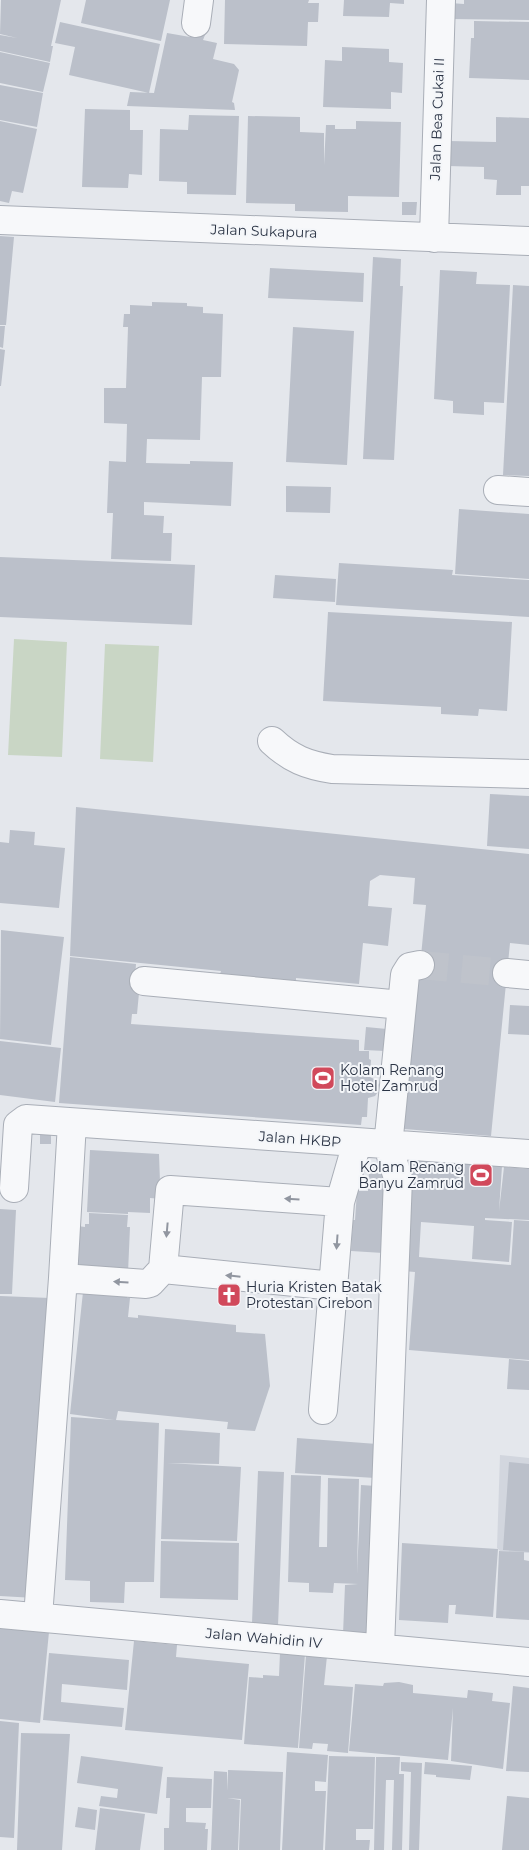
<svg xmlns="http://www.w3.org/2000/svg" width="529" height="1850" viewBox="0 0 529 1850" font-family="Montserrat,sans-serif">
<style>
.built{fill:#d2d6de}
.green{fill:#c9d6c5}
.building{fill:#bbc0ca}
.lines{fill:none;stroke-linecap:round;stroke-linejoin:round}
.minor-tunnel{stroke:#bfc3cb;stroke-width:28;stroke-dasharray:28 14;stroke-linecap:butt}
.minor-casing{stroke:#a9aeb7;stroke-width:30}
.minor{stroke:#f7f8fa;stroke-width:28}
.oneway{fill:#9196a0}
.labels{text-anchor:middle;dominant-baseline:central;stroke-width:4;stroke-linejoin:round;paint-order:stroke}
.street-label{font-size:14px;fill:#2b3445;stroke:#f4f6f9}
.poi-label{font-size:14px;fill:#2b3445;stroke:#f4f6f9;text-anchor:start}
</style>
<rect width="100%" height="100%" fill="#e4e7ec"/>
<path class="built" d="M500 1455 529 1458V1553L500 1551 497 1548Z"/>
<path class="green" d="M14 639 67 642 62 757 8 755Z
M105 644 159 646 153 762 100 759Z"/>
<path class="building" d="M1 0H61L51 46H53L50 62 0 51V35L17 38 0 34Z
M86 0H170L161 41 81 23Z
M225 0H309L308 3H319L318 22H308L307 46 224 44Z
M344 0H404V4L390 3 389 17 343 16Z
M464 0H529V20L450 19V3L464 4Z
M474 21 529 22V80L469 78 471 38H474Z
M60 22 160 44 149 93 69 75 75 47 55 43Z
M191 32 205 35 203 40 217 43 213 59 234 64 239 70 232 102 234 103 235 110 127 106 130 92 154 93 167 33 190 37Z
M342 47 389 49V62L403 63 402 93 391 92V109L323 107 325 60 342 61Z
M0 52 50 63 43 92 0 83Z
M0 85 43 93 37 127 0 120Z
M85 109 130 110V130H143L142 175 129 174 128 188 82 187Z
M189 115 239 116 236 195 187 194V182L159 181 160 129 188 130Z
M248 116 300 117V132L324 133V165L326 125H335V129H356V121L401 122 399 197 348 196V212L295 211V204L246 203Z
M496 117 529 118V186H521V195H496L497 180 484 179V167L448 166 449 141 496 142Z
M0 121 37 129 23 193 12 191 9 203 0 201Z
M402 202H417L416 215H402Z
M0 236 14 237 6 325H0Z
M373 257 401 259 400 286H403L394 460 363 459Z
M270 268 364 273 363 302 268 298Z
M440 270 477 272 476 284 510 285 504 403 484 402V415L453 413V401L434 399Z
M513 285 529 286V476L503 475Z
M152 302 187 303V306L203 307V313L223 314 221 377H202L200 440 147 439 146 463 190 464V461L233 462 231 506 144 502V515L164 516 163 533H172L171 561 111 559 113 513H107L109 461 126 462 127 424 104 423V388H126L128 327H123L124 314H130V305L152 306Z
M0 326H5L3 348 0 347Z
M293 327 354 331 347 465 286 462Z
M0 349 5 350 1 386H0Z
M286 486 331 487 330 513 286 512Z
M459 509 529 514V579L455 574Z
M0 557 195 565 192 625 0 617Z
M339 563 453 570 452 575 529 580V617L336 605Z
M275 575 336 579 335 602 273 598Z
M328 612 512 622 507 711 479 709 478 716 441 714V707L323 701Z
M490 794 529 796V849L487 846Z
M76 807 529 854V945L510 943 491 1136 404 1129 426 905 413 904 415 878 380 875 370 881 368 906 392 908 388 946 363 943 359 984 296 978V981L220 974 221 971 70 956Z
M10 830 35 832 34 845 65 848 59 908 0 903V842L9 843Z
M1 930 64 937 51 1045 0 1039Z
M70 957 136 964 134 992 139 993 137 1014H132L131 1024 359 1040V1051H369V1059L371 1060 370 1077 376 1080 379 1085 378 1092 375 1096 368 1098 367 1117H362L361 1125 59 1103Z
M510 1005 529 1006V1035L508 1034Z
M366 1027 387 1029 385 1051 364 1050Z
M0 1041 61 1048 55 1102 0 1095Z
M40 1133H51V1144H40Z
M90 1150 159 1154 160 1182 163 1199 150 1198V1213L128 1212V1214L87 1212Z
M408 1158 502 1166 499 1211 504 1167 529 1169V1220L485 1218V1220L512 1222 509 1262 472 1259 474 1226 421 1222 419 1257 511 1265 514 1220 529 1221V1360L409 1350 415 1272 403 1271Z
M369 1172 387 1173 383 1253 351 1251 353 1220H355L357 1191H368Z
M0 1209 16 1210 12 1294H0Z
M89 1213 128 1215 127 1227H130L128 1273 76 1270 78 1226 85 1227V1224H89Z
M106 1285 128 1287 127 1298H130L128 1317 138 1318V1315L236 1325V1332L265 1334 270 1386 255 1431 227 1429 228 1422 118 1411 116 1420 159 1423 154 1582H125L124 1603 90 1602V1581L65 1580 71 1417 114 1420 70 1414 83 1292 105 1295Z
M0 1296 50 1298 35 1598 0 1596Z
M509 1359 529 1361V1390L507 1389Z
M165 1429 220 1433 219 1464 167 1463 241 1467 237 1541 161 1539Z
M297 1438 377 1444 375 1478 295 1473Z
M509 1462 529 1464V1552L503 1550Z
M258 1471 284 1472 278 1626 252 1623Z
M291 1475 321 1476 319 1547H327L328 1478 359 1479 357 1574 361 1485 376 1486 371 1636 343 1634 345 1585 358 1584 334 1583 333 1593 309 1592V1583L288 1582Z
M161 1541 239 1543 238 1600 160 1598Z
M402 1543 498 1549 493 1617 455 1614 456 1605H449L448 1623 399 1620Z
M499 1551 524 1552V1560L529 1561V1620L496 1618Z
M0 1628 49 1632 40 1723 0 1719Z
M134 1641 177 1645 176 1657 249 1664 242 1740 125 1730Z
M49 1653 129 1660 127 1690 62 1684 61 1702 124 1708 122 1727 43 1720Z
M280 1653 305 1654 298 1748 244 1744 249 1677 263 1678V1675L279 1676Z
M306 1655 327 1656 324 1685 353 1687 348 1753 327 1751 328 1744 313 1743 312 1749 299 1748Z
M399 1682 413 1685V1693L467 1698 468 1690 493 1693 492 1701 510 1703 503 1769 451 1761 453 1708 448 1760 349 1751 355 1684 383 1686 384 1683Z
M513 1686 529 1688V1772L506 1771Z
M0 1721 19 1723 14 1838 0 1837Z
M21 1733 70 1734 62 1850H17Z
M287 1752 328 1755 326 1782 315 1781V1791H326L323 1850H282Z
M81 1756 163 1767 157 1814 99 1806 101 1796 117 1798 118 1789 77 1783Z
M329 1756 375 1757 373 1829H356V1840H370L369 1850H325Z
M376 1757H400L399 1774H404L402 1850H392L394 1780H386L384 1850H374Z
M401 1762 422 1763 419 1850H409L411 1772 401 1771Z
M425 1762 472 1766 470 1780 436 1777V1775L424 1774Z
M228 1770 283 1772 280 1850H239L241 1799 227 1798 240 1800 238 1850H211L214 1771 227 1772 228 1791Z
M167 1777 212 1779 211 1808H186V1822L206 1823 205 1829H208L207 1850H164V1828H169L170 1798H166Z
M507 1796 529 1798V1850H502Z
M78 1807 97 1810 95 1830 75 1827Z
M100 1808 145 1814 140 1850H95Z"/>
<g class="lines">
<path class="minor-tunnel" d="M420 965 507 973"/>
<g class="minor-casing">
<path id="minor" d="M196 23 199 0
M0 220 529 241
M434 238 441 0
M498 490 529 492
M272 741C291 759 307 765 332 769L529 774
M507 973 529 975
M144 981 402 1005
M14 1188 18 1125 26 1119 529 1154
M163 1269 334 1286
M63 1278 146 1284 150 1283 163 1269 170 1190 340 1202
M323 1410 340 1202 357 1143
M0 1614 529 1662
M38 1617 63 1278 72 1123
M380 1648 398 1178 388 1146 405 975 410 967 420 965"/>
</g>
<use href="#minor" class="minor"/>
</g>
<defs><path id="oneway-solid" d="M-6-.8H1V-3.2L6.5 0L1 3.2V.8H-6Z" transform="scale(1.25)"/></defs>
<g class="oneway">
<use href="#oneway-solid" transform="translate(292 1199) rotate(-176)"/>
<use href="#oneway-solid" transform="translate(167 1230) rotate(95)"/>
<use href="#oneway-solid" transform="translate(337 1242) rotate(94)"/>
<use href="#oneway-solid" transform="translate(233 1276) rotate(-174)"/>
<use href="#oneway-solid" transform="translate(121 1282) rotate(-176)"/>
</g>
<defs>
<g id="stadium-square" transform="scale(1.25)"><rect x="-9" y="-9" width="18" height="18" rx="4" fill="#d1495b" stroke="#f4f6f9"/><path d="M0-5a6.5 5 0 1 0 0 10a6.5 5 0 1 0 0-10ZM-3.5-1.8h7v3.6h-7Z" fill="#fff"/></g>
<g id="church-square" transform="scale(1.25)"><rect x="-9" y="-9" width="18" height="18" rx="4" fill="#d1495b" stroke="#f4f6f9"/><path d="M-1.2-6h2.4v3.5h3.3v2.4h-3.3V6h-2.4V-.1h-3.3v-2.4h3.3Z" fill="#fff"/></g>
</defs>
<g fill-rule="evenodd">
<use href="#stadium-square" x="323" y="1078"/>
<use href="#stadium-square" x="481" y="1175"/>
<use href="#church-square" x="229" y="1295"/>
</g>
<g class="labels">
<g class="street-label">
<text transform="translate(437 119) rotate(-88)">Jalan Bea Cukai II</text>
<text transform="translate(264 231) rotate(2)">Jalan Sukapura</text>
<text transform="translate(300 1139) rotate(4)">Jalan HKBP</text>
<text transform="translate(264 1638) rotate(5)">Jalan Wahidin IV</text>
</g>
<g class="poi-label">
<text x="340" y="1070">Kolam Renang<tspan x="340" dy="16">Hotel Zamrud</tspan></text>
<text x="464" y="1167" text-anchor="end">Kolam Renang<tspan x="464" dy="16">Banyu Zamrud</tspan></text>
<text x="246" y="1287">Huria Kristen Batak<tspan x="246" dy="16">Protestan Cirebon</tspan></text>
</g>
</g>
</svg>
